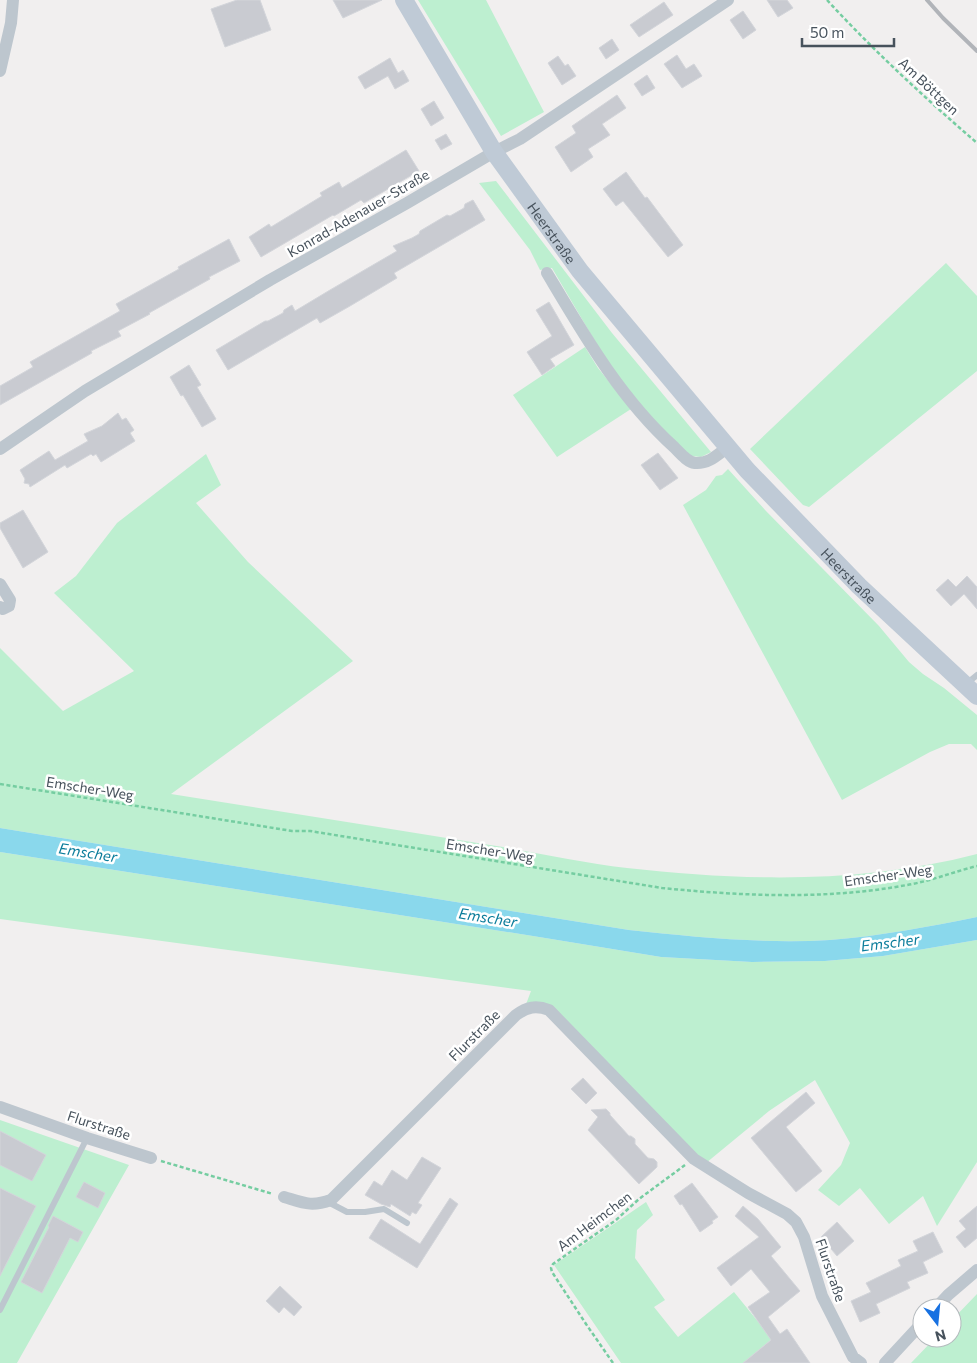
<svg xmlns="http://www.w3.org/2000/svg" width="977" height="1363" viewBox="0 0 977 1363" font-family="Commissioner,sans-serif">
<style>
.green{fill:#bdefd0}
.water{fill:#8ad8ec}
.building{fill:#c9cbd1;stroke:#d3d5da}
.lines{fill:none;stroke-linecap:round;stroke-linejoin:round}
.path{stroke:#75cda1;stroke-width:2.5;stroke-dasharray:4 2.5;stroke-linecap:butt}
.lane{stroke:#bdc6ce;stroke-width:6}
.street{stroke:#bdc6ce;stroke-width:12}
.secondary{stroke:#bfcad6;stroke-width:18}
.rail{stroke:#b1b4b9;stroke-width:4}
.labels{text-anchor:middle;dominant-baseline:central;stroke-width:5;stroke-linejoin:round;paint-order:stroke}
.street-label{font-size:14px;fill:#47525c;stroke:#fff}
.water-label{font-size:15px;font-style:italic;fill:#0c7d9b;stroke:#fff}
</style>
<rect width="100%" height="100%" fill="#f1efef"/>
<path class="green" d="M418 0H486L544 112 501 136Z
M496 181 612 333 711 452 701 457 691 456 650 419 613 372 552 268 540 270 530 250 479 183Z
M946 263 977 296V371L809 507 803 505 750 449Z
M585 347 598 368 631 409 557 457 513 395Z
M206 454 221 485 196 503 248 562 353 661 171 794C277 811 384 828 490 845 536 852 582 863 627 868 745 881 861 884 977 854V917C928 927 880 936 830 940 763 944 695 937 629 930L0 828V648L63 711 134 671 54 593 76 576 117 523Z
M728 469 766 511 879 626 909 662 923 674 944 688 977 715V750L971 744H949L930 752 842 800 683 505 706 490 716 476 722 475Z
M0 852 539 937 661 957 752 962 825 961 883 956 977 940V1162L937 1226 923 1196 889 1224 860 1188 839 1206 818 1190 841 1165 850 1143 815 1080 769 1111 706 1163 550 1009 525 1007 531 991 0 919Z
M0 1120 129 1165 17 1363H0Z
M646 1202 653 1215 637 1230 635 1258 665 1300 654 1307 678 1337 734 1292 772 1339 743 1363H621L554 1265Z
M977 1294V1363H911L935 1338H952V1320Z"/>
<path class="water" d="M0 828 629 930C695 937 763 944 830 940 880 936 928 927 977 917V940L883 956 825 961 752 962 661 957 539 937 0 852Z"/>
<path class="building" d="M237 0H260L271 30 225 47 211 9Z
M333 0H382L343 18Z
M767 0H787L793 8 778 17Z
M664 2 673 15 639 37 630 25Z
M743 11 756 30 743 39 730 20Z
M612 39 619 50 606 59 599 48Z
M677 55 686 69 694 64 702 76 682 88 664 64Z
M558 56 565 66 568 64 576 76 562 85 548 63Z
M390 58 398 73 403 70 409 81 395 89 388 76 365 89 358 77Z
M647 75 655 88 642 96 634 84Z
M617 95 626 108 602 124 610 135 588 149 593 157 571 172 555 147 576 133 572 126Z
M434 101 444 118 431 126 421 109Z
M446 134 452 144 441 150 435 140Z
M406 150 419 171 364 203 361 200 334 216 333 215 261 257 249 237 269 224 271 227 322 196 320 193 339 182 342 188Z
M626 172 645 198 647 197 683 245 668 257 623 201 616 206 603 189Z
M473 200 485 220 394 273 397 278 350 306 320 323 317 318 228 370 216 350 265 321H268L283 313 284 310 292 305 295 311 330 290 397 251 393 246 412 238 419 234 420 231 447 215 450 216 464 208 465 204Z
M229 239 240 261 209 277 210 279 149 313 150 314 118 331 121 336 91 351 92 353 0 405V386L33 367 30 362 120 311 116 304 179 269 178 267Z
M549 302 574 345 550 359 555 366 542 375 527 352 552 336 536 310Z
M189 365 201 385 197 387 216 419 202 427 183 395 181 396 170 377Z
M118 413 122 420 126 418 134 430 130 433 135 441 101 462 96 454 93 456 91 454 67 468 65 465 30 487 29 484 24 483 25 479 20 470 49 451 55 460 88 441 84 434 102 426Z
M658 453 678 478 660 490 641 465Z
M23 510 48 552 23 568 0 528V523Z
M967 576 977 587V609L964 594 951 606 936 590 948 579 956 587Z
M583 1078 597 1093 586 1104 571 1089Z
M806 1092 815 1103 786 1127 822 1171 796 1192 751 1138Z
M606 1109 610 1113V1115L629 1136H631L635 1139V1144L648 1158 654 1159 657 1162V1167L639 1184 588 1130 598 1117 591 1110Z
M0 1131 46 1155 32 1181 0 1165Z
M422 1157 441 1168 418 1203 422 1205 416 1214 412 1212 410 1216 391 1204 390 1207 381 1204 365 1195 374 1181 382 1186 392 1170 407 1180Z
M84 1182 105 1193 98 1208 76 1197Z
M692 1183 718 1217 712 1221 713 1223 700 1232 682 1204 680 1205 674 1196Z
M0 1188 36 1206 0 1276Z
M450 1198 458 1204 417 1268 369 1238 381 1219 420 1244Z
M743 1206 758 1219 781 1247 771 1256 800 1291 768 1317 780 1334 787 1329 810 1363H743L771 1340 748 1307 770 1292 751 1269 731 1286 717 1268 759 1237 735 1216Z
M977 1206V1238L965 1248 956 1237 966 1229 959 1221Z
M53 1216 83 1232 78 1242 70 1238 42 1293 21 1282 49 1227 48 1226Z
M837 1222 854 1241 837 1256 821 1237Z
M933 1232 943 1252 923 1262 928 1273 907 1282 910 1288 876 1304 880 1313 860 1322 851 1301 871 1292 866 1283 901 1266 898 1260 918 1251 913 1241Z
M280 1286 302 1307 294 1316 284 1307 279 1313 266 1301Z"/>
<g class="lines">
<path class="path" d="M827 0C874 51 925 98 977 143
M0 784 292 831H310L662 888C743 896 826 900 907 885 931 881 953 872 977 866
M161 1161 273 1194
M613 1363 586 1324 552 1272 551 1268 553 1264 616 1220 639 1199 685 1165"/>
<path class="lane" d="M966 684 977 675
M328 1202 347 1212H365L384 1209 407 1223
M0 1310 87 1138"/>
<path class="street" d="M0 71 11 23 13 0
M547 273C584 335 620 398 674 447 680 453 687 462 695 463 709 464 717 455 728 447
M0 449 85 391 270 280 407 203 494 152 520 139 728 0
M0 584 10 600 9 606 3 609 0 607
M0 1107 87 1138 151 1158
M284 1197C304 1203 311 1207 331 1200L516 1015C527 1007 536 1005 549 1010L694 1159 748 1193 787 1214 796 1222 804 1237 822 1296 853 1357 861 1363
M936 1308 948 1295 977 1270
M885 1363 922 1323"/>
<path class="secondary" id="s1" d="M404 0 494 152 580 271 747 470 859 586 977 696"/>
<path class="rail" d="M927 0 943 18 977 51"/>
</g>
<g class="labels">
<g class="street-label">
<text transform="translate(929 86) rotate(43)">Am Böttgen</text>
<text transform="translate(358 213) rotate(-30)">Konrad-Adenauer-Straße</text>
<text stroke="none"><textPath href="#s1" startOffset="276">Heerstraße</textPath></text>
<text stroke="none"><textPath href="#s1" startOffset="730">Heerstraße</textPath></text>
<text transform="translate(90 788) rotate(9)">Emscher-Weg</text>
<text transform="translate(490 850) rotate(9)">Emscher-Weg</text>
<text transform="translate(888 875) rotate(-8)">Emscher-Weg</text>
<text transform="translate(474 1035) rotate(-45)">Flurstraße</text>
<text transform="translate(99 1125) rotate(18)">Flurstraße</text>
<text transform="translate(594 1221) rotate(-37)">Am Heimchen</text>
<text transform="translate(831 1270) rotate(71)">Flurstraße</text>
</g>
<g class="water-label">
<text transform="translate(88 852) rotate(9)">Emscher</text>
<text transform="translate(488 917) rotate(9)">Emscher</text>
<text transform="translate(890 942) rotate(-7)">Emscher</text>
</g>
</g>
<g transform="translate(937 1323) rotate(164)"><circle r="24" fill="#ffffff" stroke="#b5babe"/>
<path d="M0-4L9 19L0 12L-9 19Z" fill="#1871e1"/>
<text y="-8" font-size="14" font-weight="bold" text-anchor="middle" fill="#47525c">N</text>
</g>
<path d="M802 38v8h92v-8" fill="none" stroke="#47525c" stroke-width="2.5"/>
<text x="810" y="38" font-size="15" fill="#47525c" stroke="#ffffff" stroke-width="4" paint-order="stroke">50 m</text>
</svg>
